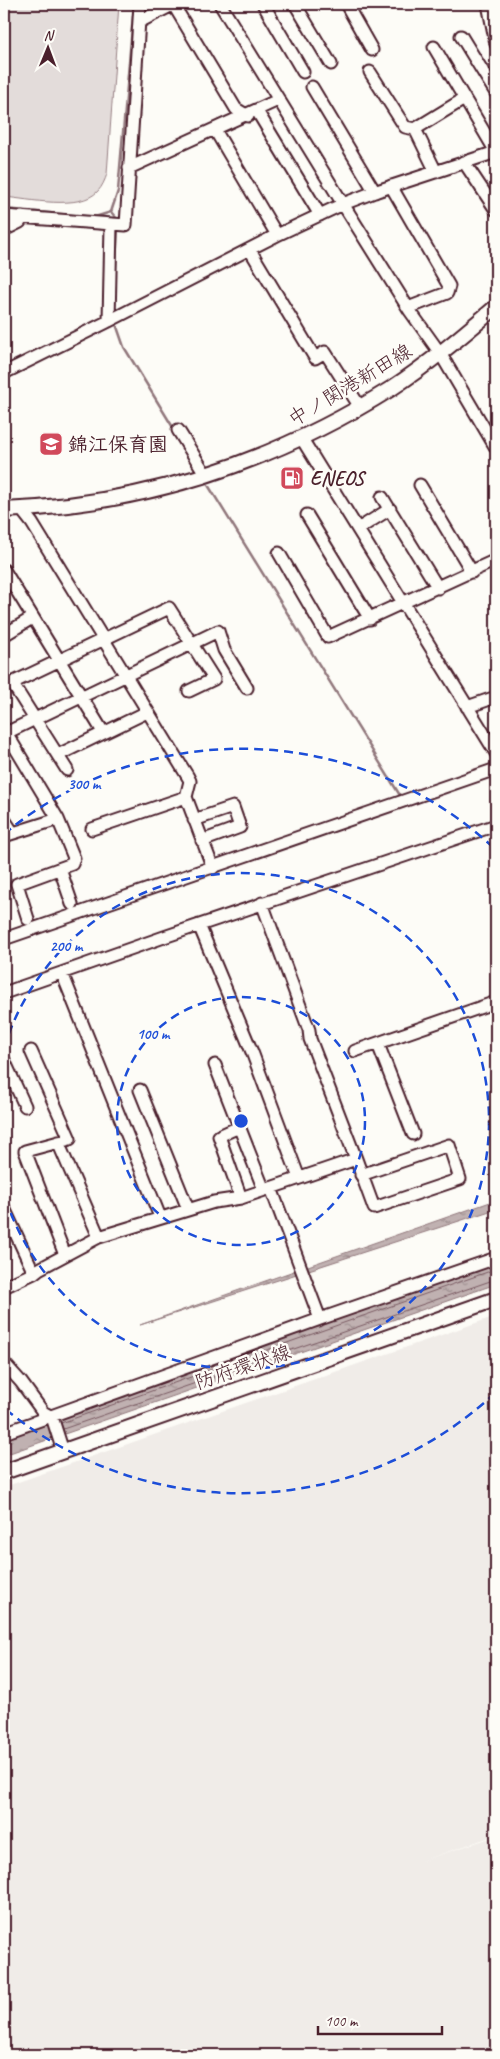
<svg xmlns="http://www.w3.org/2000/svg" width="500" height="2059" viewBox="0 0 500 2059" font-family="Caveat,'Klee One',sans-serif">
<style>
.built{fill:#f0ece8}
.green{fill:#e3dcda;stroke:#967e82}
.water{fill:url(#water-ripples);stroke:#91777b}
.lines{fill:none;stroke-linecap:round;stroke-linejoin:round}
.shore{stroke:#795961;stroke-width:1}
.stream{stroke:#91777b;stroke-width:2.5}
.minor-casing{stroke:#4a1f2b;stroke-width:15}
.major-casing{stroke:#4a1f2b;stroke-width:18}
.minor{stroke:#fdfcf7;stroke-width:11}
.major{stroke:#fdfcf7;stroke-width:14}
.ring{fill:none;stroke:#1d4ed8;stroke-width:2.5;stroke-dasharray:9 6}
.labels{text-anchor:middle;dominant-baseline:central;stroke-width:5;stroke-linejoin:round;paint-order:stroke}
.street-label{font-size:20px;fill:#4a1f2b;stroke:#fdfcf7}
.poi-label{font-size:20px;font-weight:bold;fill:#4a1f2b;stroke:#fdfcf7;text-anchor:start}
.centre{fill:#1d4ed8;stroke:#fdfcf7;stroke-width:2.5}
.ring-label{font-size:15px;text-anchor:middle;font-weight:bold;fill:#1d4ed8;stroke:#fdfcf7;stroke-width:5;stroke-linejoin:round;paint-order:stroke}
</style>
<defs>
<pattern id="water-ripples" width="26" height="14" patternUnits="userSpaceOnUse" patternTransform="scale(1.25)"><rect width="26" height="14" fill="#c0b1b1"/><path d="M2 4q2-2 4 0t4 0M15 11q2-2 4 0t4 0" fill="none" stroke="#9e8f90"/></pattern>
</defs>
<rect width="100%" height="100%" fill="#fdfcf7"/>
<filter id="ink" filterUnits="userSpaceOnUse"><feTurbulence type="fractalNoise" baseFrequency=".02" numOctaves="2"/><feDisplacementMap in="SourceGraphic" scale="10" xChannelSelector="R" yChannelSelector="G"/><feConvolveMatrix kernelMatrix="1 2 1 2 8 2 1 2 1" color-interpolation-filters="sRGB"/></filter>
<g filter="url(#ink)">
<path class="built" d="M496 1316V1835L418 1862 496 1836V2055H4V1487Z"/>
<path class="green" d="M4 4H119L107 174C105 180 102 187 98 191 80 211 28 199 4 197Z"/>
<path class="water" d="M496 1200V1209L140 1325Z
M496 1264V1284L4 1455V1437Z"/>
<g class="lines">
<path class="shore" d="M61 1423 496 1269
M63 1429 496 1279"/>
<path class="stream" d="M4 209 95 217 111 212
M111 212 118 220
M111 212 118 191 134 4
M115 280 118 228
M115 321 124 347 174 429
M208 485 401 797"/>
<g class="minor-casing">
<path id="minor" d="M173 4 236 109 248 116
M220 4 343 204 410 311 440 353 496 448
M263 4 303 72
M295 4 331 64
M346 4 372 50
M488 4 496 44
M139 22 174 4
M461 36 496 93
M434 47 496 152
M370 72 405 127 415 129 436 172
M312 87 375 192
M257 111 320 215
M415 129 464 99
M215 130 277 235
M464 162 496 210
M129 168 278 100
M391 186 449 286 447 293 408 308
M4 216 126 225 140 4
M4 230 20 222 22 217
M250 250 315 358 325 352 360 407
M109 321 111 225
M4 373 109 321 277 235 343 204 377 191 496 152
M178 430 206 475
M302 439 496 753
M420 485 472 572
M382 497 438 588
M21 509 32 523 188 777 190 781 186 797 213 868
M307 515 370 619
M358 529 390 509
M279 553 328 637 496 560
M4 570 103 732
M4 635 32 618
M467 707 496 697
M4 729 58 819 74 858 72 864 17 884 28 919
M6 733 218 631 224 650 247 688
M58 755 147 712
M67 770 12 683 169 608 214 679 189 691
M4 819 13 833
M194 820 233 807 240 827 202 841
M92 829 186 797
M4 836 58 819
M60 869 72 904
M262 903 309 1030 310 1039 356 1159 374 1208 460 1179 449 1145 361 1175
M199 925 252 1052 299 1178
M4 939 496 769
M62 973 160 1217
M4 993 164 937 496 825
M378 1044 413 1134
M31 1051 70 1139 25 1151 65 1255
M355 1051 496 1002
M4 1060 25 1106
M215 1065 264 1190
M140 1090 188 1209
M239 1127 219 1136 241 1198
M58 1142 99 1237
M271 1188 320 1319
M4 1208 34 1273
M4 1287 34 1273 39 1269 99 1237 214 1202 241 1198 356 1159
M4 1363 21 1382 43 1412 52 1417 61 1445 66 1451
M4 1433 320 1319 496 1258"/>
</g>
<g class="major-casing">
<path id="major" d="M4 510C143 505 274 462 392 388 429 364 463 335 496 307
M4 1472 496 1299"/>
</g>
<use href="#minor" class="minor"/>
<use href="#major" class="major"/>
</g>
</g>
<g class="ring">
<circle cx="241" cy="1121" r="124"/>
<path d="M4 1048A248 248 0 1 1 4 1194"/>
<path d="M495 1393A372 372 0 0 1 4 1408M4 834A372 372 0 0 1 495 849"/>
</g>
<defs>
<g id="school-square" transform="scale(1.25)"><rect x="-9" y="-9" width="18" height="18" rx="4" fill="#d1495b" stroke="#fdfcf7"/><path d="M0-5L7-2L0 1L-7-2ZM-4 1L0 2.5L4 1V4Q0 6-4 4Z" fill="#fff"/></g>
<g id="fuel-square" transform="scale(1.25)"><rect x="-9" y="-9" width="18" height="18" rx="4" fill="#d1495b" stroke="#fdfcf7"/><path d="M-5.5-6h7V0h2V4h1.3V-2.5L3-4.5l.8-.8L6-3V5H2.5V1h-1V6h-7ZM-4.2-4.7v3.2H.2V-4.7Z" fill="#fff"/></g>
</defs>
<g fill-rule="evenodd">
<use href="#school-square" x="51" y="444"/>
<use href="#fuel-square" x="292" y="478"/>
</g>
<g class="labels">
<g class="street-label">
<text transform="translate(350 385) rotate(-31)">中ノ関港新田線</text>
<text transform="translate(243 1367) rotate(-19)">防府環状線</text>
</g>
<g class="poi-label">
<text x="68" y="444">錦江保育園</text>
<text x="310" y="478">ENEOS</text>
</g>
</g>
<circle cx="241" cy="1121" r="8" class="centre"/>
<g class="ring-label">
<text x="84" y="789">300 m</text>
<text x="66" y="951">200 m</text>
<text x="153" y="1039">100 m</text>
</g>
<rect width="500" height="2059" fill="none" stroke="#fdfcf7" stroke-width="20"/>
<rect x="10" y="10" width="480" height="2039" fill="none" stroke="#4a1f2b" stroke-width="2" filter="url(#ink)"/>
<g transform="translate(48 48) rotate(1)" stroke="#fdfcf7" stroke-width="4" paint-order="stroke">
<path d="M0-4L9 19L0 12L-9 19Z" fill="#4a1f2b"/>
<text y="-8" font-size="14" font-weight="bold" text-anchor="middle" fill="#4a1f2b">N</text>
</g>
<path d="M318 2026v8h124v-8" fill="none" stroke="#4a1f2b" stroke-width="2.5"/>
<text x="325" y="2026" font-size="15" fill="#4a1f2b" stroke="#fdfcf7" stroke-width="4" paint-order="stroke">100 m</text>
</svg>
